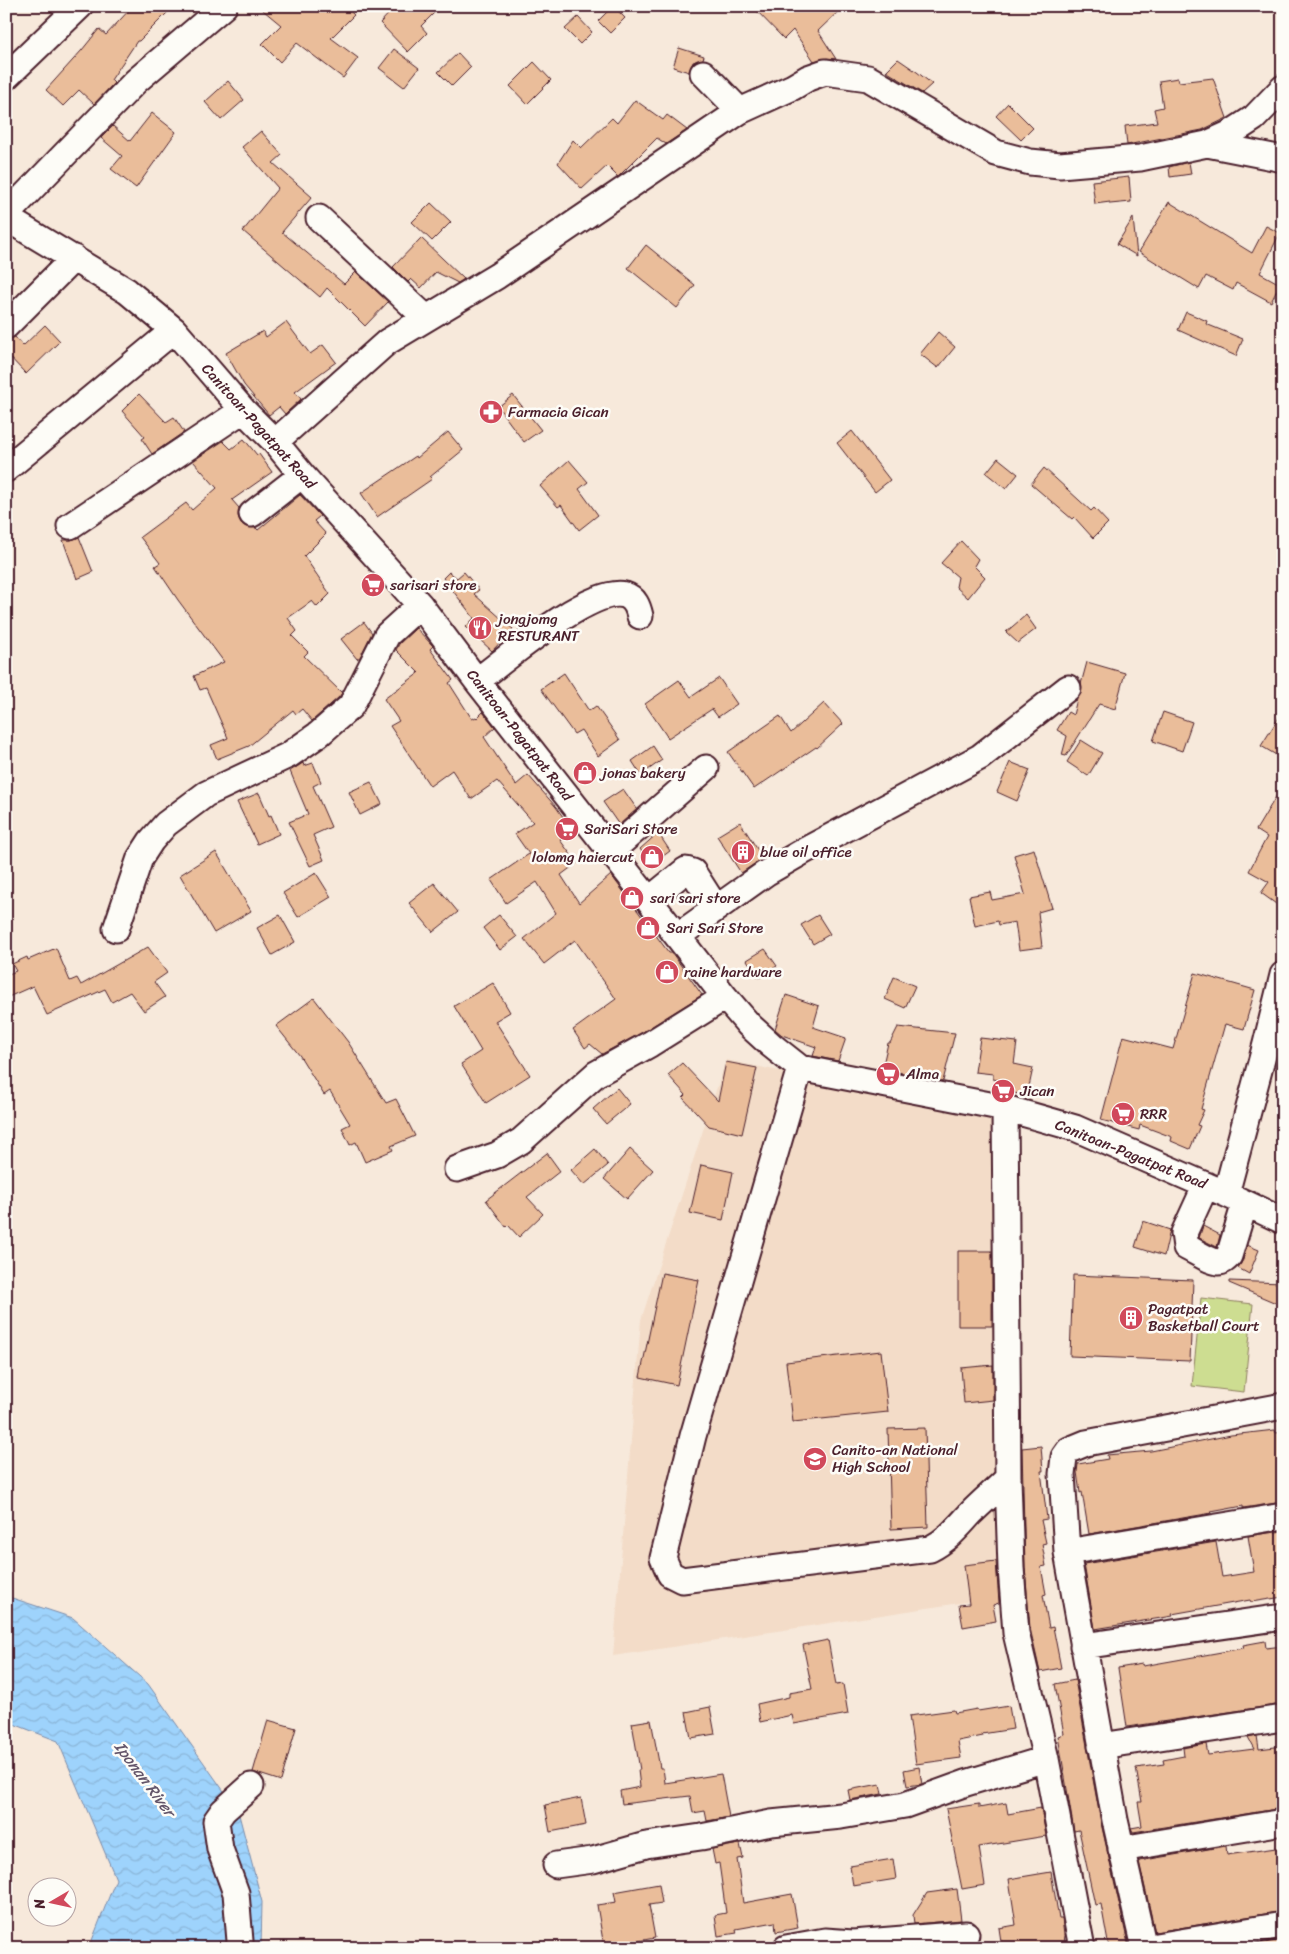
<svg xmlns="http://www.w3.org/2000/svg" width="1289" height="1954" viewBox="0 0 1289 1954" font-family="Sriracha,sans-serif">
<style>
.built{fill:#f3dcc8}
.green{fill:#cddd91;stroke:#8c7e5e}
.water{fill:url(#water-waves);stroke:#7c8ba8}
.building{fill:#eabd9a;stroke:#4a1f2b}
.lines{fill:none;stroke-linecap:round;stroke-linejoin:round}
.minor-casing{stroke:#4a1f2b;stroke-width:29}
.minor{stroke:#fdfcf7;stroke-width:25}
.labels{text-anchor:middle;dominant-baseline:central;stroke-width:5;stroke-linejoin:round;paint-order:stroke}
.poi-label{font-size:15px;fill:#4a1f2b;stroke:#fdfcf7;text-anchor:start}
.street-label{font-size:15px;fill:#4a1f2b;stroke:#fdfcf7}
.water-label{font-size:16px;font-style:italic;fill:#63556a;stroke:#fdfcf7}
</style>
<defs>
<pattern id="water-waves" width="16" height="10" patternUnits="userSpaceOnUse" patternTransform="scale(1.25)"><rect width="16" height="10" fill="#9ed3fc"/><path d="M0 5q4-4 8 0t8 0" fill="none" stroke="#8ab5d8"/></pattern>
</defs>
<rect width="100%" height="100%" fill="#f7e9db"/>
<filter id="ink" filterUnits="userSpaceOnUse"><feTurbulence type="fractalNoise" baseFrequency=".02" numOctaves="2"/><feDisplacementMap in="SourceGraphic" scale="10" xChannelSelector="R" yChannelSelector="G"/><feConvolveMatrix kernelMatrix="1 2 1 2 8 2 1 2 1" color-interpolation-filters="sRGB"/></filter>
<g filter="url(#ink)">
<path class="built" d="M726 1060 1003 1117 999 1597 613 1656 641 1320Z"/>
<path class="green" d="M1201 1298 1253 1304 1244 1392 1192 1386Z"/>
<path class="water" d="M6 1596 73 1618 148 1684 238 1811 262 1902 261 1948H89L116 1879 58 1741 6 1721Z"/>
<path class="building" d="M133 6H174L139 41H137L111 80 114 83 94 104 79 90 63 106 46 90 82 50 99 29 106 35Z
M258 6H345L354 15 331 38 358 58 343 78 297 43 280 62 262 44 281 25Z
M396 6H441L421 26 427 33 408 52 380 23Z
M613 6 625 18 610 33 598 21Z
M752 6H844L818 31 836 59 827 58 814 61 793 30 784 39Z
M578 17 592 32 580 44 565 29Z
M679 48 704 56 703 59 693 62 689 72 673 67Z
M394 49 419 68 404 87 379 68Z
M458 53 471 67 452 86 438 72Z
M898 59 917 72 932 84 922 93 886 71Z
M534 62 551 80 527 104 510 86Z
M1178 78 1179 82 1213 78 1227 118 1202 130 1127 145 1125 126 1157 122 1154 109 1163 107 1159 81Z
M228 81 244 100 221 120 205 102Z
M635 100 663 120 667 115 687 130 666 144 657 138 618 177 607 166 582 189 558 163 573 140 581 148 612 118 617 123Z
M1008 103 1033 128 1021 140 996 116Z
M152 113 176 132 136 188 111 169 122 156 101 138 113 126 130 141Z
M261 131 282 155 273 163 312 197 282 232 344 284 356 272 388 302 365 326 327 288 320 297 243 231 278 188 242 147Z
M1189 162 1191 174 1170 177 1169 167Z
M1129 177 1131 202 1110 204V202L1095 204 1092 181Z
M1169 202 1252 253 1266 226 1280 233 1260 273 1280 284 1271 302 1236 283 1233 290 1206 276 1199 289 1139 252Z
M431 203 451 222 432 241 412 222Z
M1133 218 1137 256 1117 244Z
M421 238 464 279 458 283 436 272 421 288 411 279 408 282 393 267Z
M646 245 695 285 677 308 628 268Z
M1186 312 1207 321 1206 324 1243 339 1236 356 1178 330Z
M286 322 310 354 323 345 336 362 295 392 301 399 285 414 279 407 269 415 244 385 226 353 263 331 266 337Z
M45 325 60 341 26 374 6 353V340L15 337 23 346Z
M938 332 955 347 938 368 920 354Z
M139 394 166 422 174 417 184 432 152 454 142 439 145 437 122 411Z
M513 395 541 430 524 442 498 407Z
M852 431 890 480 875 492 837 443Z
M448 432 463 450 430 477 432 479 377 517 361 493 416 456 417 458Z
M244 439 257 455 259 454 272 472 232 500 239 508 238 516 241 523 246 527 256 528 258 530 300 495 320 516 314 521 326 534 304 556 330 594 317 607 312 601 288 618 297 631 292 636 308 652 304 656 342 693 339 697 312 721 302 709 296 714 293 710 249 746 217 759 211 745 228 738 206 688 200 690 194 676 224 662 178 600 155 566 160 563 140 537 186 503 192 510 217 488 193 461 223 441 231 449Z
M998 458 1018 474 1006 489 986 473Z
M569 460 588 482 579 489 598 515 579 530 561 505 558 507 540 486Z
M1044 468 1091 511 1094 508 1108 523 1093 538 1074 517 1072 519 1031 484Z
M79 537 93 572 77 579 63 540H71Z
M961 541 978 559 974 566 985 577 968 598 956 587 958 577 941 563Z
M449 572 457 578 464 572 479 590 474 594 513 629 492 651 466 627 474 618 443 578Z
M1026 615 1036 629 1018 643 1006 632Z
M364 622 372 633 360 657 357 659 341 639Z
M416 628 433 646 430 649 453 680 449 683 472 719 476 717 477 718 483 712 495 727 484 737 516 785 528 775 556 807 573 831 560 840 577 863 561 875 579 903 611 875 669 953H672L702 995 643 1032 602 1054 590 1044 585 1048 573 1030 616 999 575 940 544 964 524 939 556 913 537 882 506 903 491 880 529 854 515 834 533 822 497 781 471 799 452 770 430 786 390 726 399 721 384 699 419 673 396 650 399 644Z
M1087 662 1125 673 1115 709 1099 704 1066 756 1062 755 1067 736 1057 730 1068 712 1073 715 1077 699 1081 693V684Z
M564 673 589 711 596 706 620 740 598 756 581 730 574 734 541 689Z
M719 678 737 704 718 717 712 709 668 738 645 704 679 680 691 697Z
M824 703 843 724 817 748 816 747 754 789 728 752 780 716 791 733Z
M1283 711V759L1261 746Z
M1163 712 1192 722 1182 751 1153 741Z
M1081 740 1102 753 1088 776 1067 762Z
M653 746 662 760 641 775 632 761Z
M1010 762 1030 770 1017 801 997 792Z
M303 763 304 766 313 763 321 782 313 786 331 827 313 835 324 860 310 866 289 822 308 814 290 771Z
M371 782 382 804 360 815 349 792Z
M1283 785V909L1261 893 1269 882 1249 871 1267 837 1256 830Z
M623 789 637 809 619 825 603 802Z
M259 793 269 816 271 815 279 834 257 844 237 802Z
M740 822 763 858 741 873 717 836Z
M658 833 670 851 651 865 640 849Z
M1034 849 1052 908 1038 912 1042 947 1019 950 1015 922 999 925 998 921 975 926 969 896 990 892 992 900 1025 894 1014 855Z
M216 852 251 911 214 933 180 875Z
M316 873 331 897 298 917 283 893Z
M434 883 458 912 433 932 409 903Z
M280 915 295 942 272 955 257 928Z
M499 915 517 937 500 950 483 928Z
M818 915 830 934 813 944 801 925Z
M148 947 167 973 154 982 165 997 144 1011 130 992 112 1002 105 989 47 1015 33 986 6 998V975L16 971 12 964 27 957 28 960 56 948 70 981 77 978 81 985Z
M765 949 777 966 759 978 747 960Z
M1195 973 1255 990 1244 1029 1225 1024 1201 1109 1204 1110 1197 1125 1200 1126 1190 1149 1171 1141 1172 1137 1140 1125 1139 1130 1101 1120 1123 1036 1173 1049Z
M894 977 915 986 905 1008 885 999Z
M493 983 510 1012 495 1021 530 1075 486 1103 461 1064 481 1051 454 1006Z
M786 995 819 1006 813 1027 846 1038 838 1061 813 1056 816 1047 782 1035 775 1029Z
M314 998 348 1042 386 1103 396 1099 415 1136 391 1146 393 1150 365 1162 356 1142 350 1145 342 1128 350 1124 330 1091 324 1095 300 1056 276 1026Z
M898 1027 955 1033 943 1081 882 1069 888 1043H890Z
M980 1038 1017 1042 1014 1064 1033 1068 1027 1096 997 1089 998 1080 993 1079V1074L975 1072Z
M726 1062 757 1068 742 1134 709 1126 683 1098 686 1095 668 1075 682 1063 718 1101Z
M617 1088 630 1104 606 1124 593 1109Z
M595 1149 608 1165 584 1185 571 1170Z
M630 1149 653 1170 627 1199 604 1179Z
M547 1153 560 1171 527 1197 543 1214 519 1237 508 1225 506 1227 486 1200Z
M701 1165 733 1172 723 1220 690 1213Z
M1143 1221 1170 1230 1164 1256 1135 1247Z
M1203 1226 1220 1235 1217 1247 1199 1238Z
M1247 1245 1259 1250 1249 1274 1238 1268 1243 1260Z
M958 1251H992V1326H958Z
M662 1273 699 1280 677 1385 640 1377Z
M1073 1275 1193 1280 1190 1361 1070 1356Z
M1229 1281 1283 1283V1306L1229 1283Z
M881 1351 888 1412 793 1422 786 1362Z
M993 1365V1400L964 1403 961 1368Z
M925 1428 928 1527 891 1529 888 1429Z
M1275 1430 1276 1433 1283 1432V1502L1243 1508V1506L1211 1512 1212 1513 1089 1534 1082 1492 1080 1493 1077 1472 1078 1464 1108 1459 1107 1455 1151 1451 1231 1435Z
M1041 1446 1043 1471H1041L1047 1519 1041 1520 1046 1543 1042 1544 1046 1566 1041 1567 1046 1594 1043 1595 1049 1628 1053 1627 1061 1668 1040 1672 1030 1628 1025 1567 1022 1448Z
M1283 1531V1597L1251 1602 1250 1600 1172 1614 1173 1616 1095 1629 1084 1564 1216 1542 1222 1577 1254 1572 1248 1536Z
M996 1561 999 1603 993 1605 996 1621 963 1627 959 1605 969 1604 964 1565Z
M828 1640 836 1685 843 1684 848 1714 794 1724 792 1715 760 1722 757 1704 789 1697V1693L812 1689 803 1645Z
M1265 1641 1266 1648 1283 1646V1704L1127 1727 1118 1668 1142 1664 1143 1666 1244 1648 1243 1645Z
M1075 1680 1101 1823 1129 1948H1109L1101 1904 1095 1905 1079 1830 1074 1831 1058 1736 1064 1734 1055 1684Z
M1009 1706 1013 1729 982 1734 983 1736 958 1741 961 1758 916 1764 909 1716 954 1710 955 1713 977 1709 978 1711Z
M710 1707 715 1734 691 1738 686 1712Z
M268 1720 296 1728 281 1781 253 1772Z
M651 1720 660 1768H663L665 1783 721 1774 729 1817 707 1821 705 1811 693 1813 690 1796 622 1804 620 1791 640 1787 638 1770H640L632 1723Z
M1257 1736 1259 1749 1283 1746V1808L1133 1832 1131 1828 1142 1826 1138 1802H1142L1136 1768 1164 1764 1163 1760 1184 1756 1183 1748 1206 1744 1208 1755 1254 1749 1248 1738Z
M919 1767 922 1784 907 1786 904 1770Z
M880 1784 882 1794 850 1800 848 1790Z
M581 1798 586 1825 550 1832 545 1805Z
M1006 1803 1008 1814 1041 1808 1046 1836 979 1847 985 1885 962 1889 946 1809 979 1804V1808Z
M740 1844 743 1858 737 1859 743 1903 792 1894 798 1928 776 1932 775 1922 736 1929 737 1933 718 1936 715 1915 726 1913 719 1863 715 1864 712 1849Z
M1226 1846 1227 1855 1283 1847V1911L1155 1932 1139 1861Z
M893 1859 896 1879 853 1886 850 1866Z
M1051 1872 1059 1919H1062L1065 1943 1032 1948H1002L999 1928 1016 1925 1009 1879Z
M659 1884 662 1903 649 1905 655 1938 604 1947 597 1905 616 1902 614 1892Z
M957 1889 961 1920 914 1924 913 1915 927 1893Z
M1283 1940V1948H1234Z"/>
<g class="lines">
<g class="minor-casing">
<path id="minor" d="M703 73 740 111
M6 77 80 6
M1207 144 1283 159
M6 215 136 81 224 6
M6 218 127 291 174 330 243 410 275 442 302 475 420 605 477 681 725 997 749 1025 771 1045 800 1068 1005 1108 1075 1128 1226 1194 1283 1221
M319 218 426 318
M6 326 74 258
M275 442 387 342 497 276 740 111 793 87 808 78 825 72 868 78 996 153 1030 162 1060 165 1140 158 1207 144 1231 133 1254 118 1283 88
M6 469 174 330
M252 514 302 475
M70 526 243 410
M477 681C505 660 591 586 625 595 635 598 638 607 640 616
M610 852 706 768
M649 900 686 870 693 872 716 908
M116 929 140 858 151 841 166 824 206 794 289 755 319 734 351 706 387 635 420 605
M679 935 766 873 804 851 980 757 1068 688
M800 1068 693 1436 663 1558 670 1574 682 1580 930 1549C948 1540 958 1527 971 1513 983 1501 996 1490 1008 1478
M1005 1108 1008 1478 1011 1568 1016 1633 1046 1759 1082 1948
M457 1169 497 1155 521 1141 596 1074 650 1044 725 997
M1206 1185 1184 1233 1186 1247C1195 1251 1208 1261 1218 1262 1223 1262 1226 1259 1229 1256L1245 1203
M1226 1194 1266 1044 1283 975
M1067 1552 1283 1516
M1083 1646 1283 1617
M1101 1746 1283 1718
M1121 1849 1283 1822
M556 1865 593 1860 646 1845 701 1837 771 1823 841 1816 905 1805 966 1783 1046 1759
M239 1948 240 1941 236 1893 220 1849 216 1821 223 1811 251 1786
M786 1948 825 1941 853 1943 966 1934
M1144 1948 1115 1820 1067 1552 1062 1474 1064 1457 1069 1450 1086 1443 1283 1406
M1144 1948 1283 1925"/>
</g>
<use href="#minor" class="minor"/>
</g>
</g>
<defs>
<g id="pharmacy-disc" transform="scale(1.25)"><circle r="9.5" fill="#d1495b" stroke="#fdfcf7"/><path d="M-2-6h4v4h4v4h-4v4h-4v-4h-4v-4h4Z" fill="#fff"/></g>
<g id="supermarket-disc" transform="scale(1.25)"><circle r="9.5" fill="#d1495b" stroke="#fdfcf7"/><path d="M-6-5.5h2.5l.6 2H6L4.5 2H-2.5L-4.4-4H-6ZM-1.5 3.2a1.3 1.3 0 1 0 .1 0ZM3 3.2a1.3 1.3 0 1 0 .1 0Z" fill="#fff"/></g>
<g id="restaurant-disc" transform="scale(1.25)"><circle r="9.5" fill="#d1495b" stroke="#fdfcf7"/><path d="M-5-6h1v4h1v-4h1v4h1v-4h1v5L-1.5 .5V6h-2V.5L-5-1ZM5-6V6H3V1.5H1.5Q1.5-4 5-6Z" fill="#fff"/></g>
<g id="shop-disc" transform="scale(1.25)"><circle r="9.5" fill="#d1495b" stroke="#fdfcf7"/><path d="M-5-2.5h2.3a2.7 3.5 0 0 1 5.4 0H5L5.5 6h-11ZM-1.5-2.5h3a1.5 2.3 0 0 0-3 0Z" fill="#fff"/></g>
<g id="building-disc" transform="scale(1.25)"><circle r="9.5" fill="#d1495b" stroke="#fdfcf7"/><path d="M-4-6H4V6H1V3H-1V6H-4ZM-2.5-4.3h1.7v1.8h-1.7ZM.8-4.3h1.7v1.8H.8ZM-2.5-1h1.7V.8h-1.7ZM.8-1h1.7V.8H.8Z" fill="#fff"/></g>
<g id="school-disc" transform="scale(1.25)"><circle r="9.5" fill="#d1495b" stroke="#fdfcf7"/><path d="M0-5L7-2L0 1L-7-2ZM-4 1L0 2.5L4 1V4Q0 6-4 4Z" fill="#fff"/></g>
</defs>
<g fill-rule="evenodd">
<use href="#pharmacy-disc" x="491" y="412"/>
<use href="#supermarket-disc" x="373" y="585"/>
<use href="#restaurant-disc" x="480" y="628"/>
<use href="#shop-disc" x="585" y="773"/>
<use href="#supermarket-disc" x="567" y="829"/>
<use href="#building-disc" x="743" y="852"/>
<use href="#shop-disc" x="652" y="857"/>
<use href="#shop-disc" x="632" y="898"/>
<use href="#shop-disc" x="648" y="928"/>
<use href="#shop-disc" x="667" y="972"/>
<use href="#supermarket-disc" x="888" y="1074"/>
<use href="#supermarket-disc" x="1003" y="1091"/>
<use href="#supermarket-disc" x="1123" y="1114"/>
<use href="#building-disc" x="1131" y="1318"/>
<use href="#school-disc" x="815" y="1459"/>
</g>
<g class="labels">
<g class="poi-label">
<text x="508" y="412">Farmacia Gican</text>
<text x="390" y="585">sarisari store</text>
<text x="498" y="619">jongjomg<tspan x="498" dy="17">RESTURANT</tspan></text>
<text x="602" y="773">jonas bakery</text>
<text x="584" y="829">SariSari Store</text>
<text x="760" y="852">blue oil office</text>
<text x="634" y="857" text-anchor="end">lolomg haiercut</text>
<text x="650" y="898">sari sari store</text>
<text x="666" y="928">Sari Sari Store</text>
<text x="684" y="972">raine hardware</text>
<text x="906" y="1074">Alma</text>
<text x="1020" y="1091">Jican</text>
<text x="1140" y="1114">RRR</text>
<text x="1148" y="1309">Pagatpat<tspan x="1148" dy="17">Basketball Court</tspan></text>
<text x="832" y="1450">Canito-an National<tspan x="832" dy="17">High School</tspan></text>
</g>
<g class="street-label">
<text transform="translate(259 426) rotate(48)">Canitoan-Pagatpat Road</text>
<text transform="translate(520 735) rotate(52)">Canitoan-Pagatpat Road</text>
<text transform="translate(1131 1154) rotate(22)">Canitoan-Pagatpat Road</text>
</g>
<g class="water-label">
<text transform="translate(145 1779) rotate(53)">Iponan River</text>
</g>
</g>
<rect width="1289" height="1954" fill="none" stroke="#fdfcf7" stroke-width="25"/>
<rect x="12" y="12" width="1264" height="1929" fill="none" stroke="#4a1f2b" stroke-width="2" filter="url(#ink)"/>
<g transform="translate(52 1902) rotate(261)"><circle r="24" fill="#fdfcf7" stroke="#b5a4a5"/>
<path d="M0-4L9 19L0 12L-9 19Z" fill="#d1495b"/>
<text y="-8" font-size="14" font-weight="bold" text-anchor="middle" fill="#4a1f2b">N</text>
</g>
</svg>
